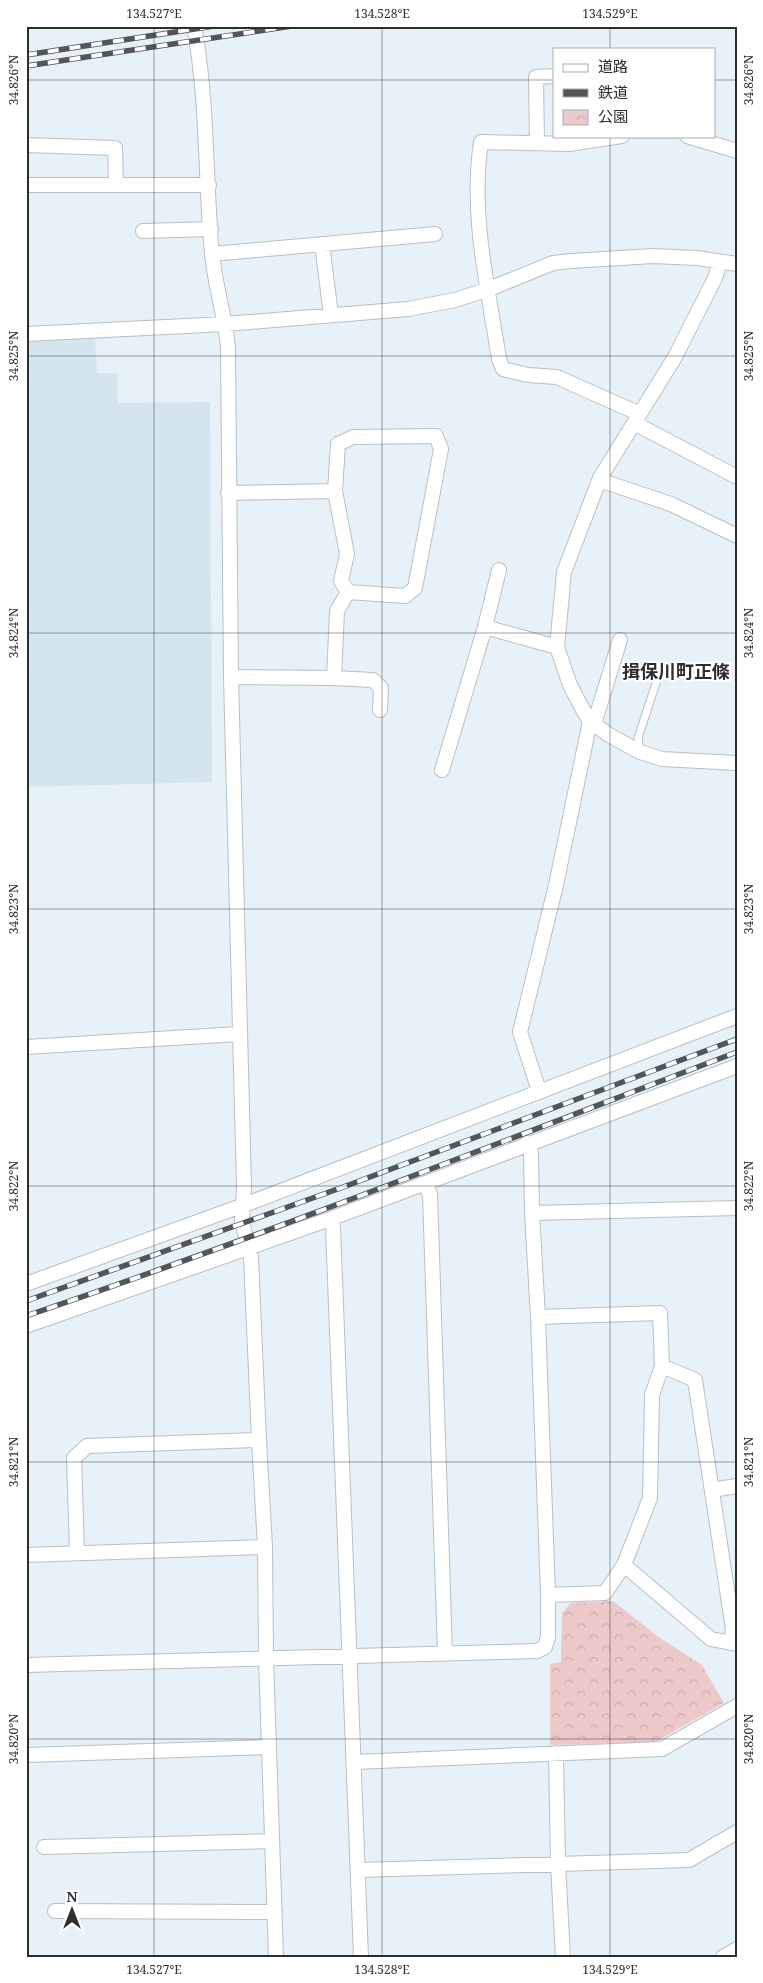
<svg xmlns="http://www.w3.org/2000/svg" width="763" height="1983" viewBox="0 0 763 1983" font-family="'Noto Serif','Noto Sans JP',serif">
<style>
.built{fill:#d5e5f0}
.park{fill:url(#park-crowns)}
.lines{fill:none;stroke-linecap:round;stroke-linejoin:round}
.service-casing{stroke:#b7c0c7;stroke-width:9}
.minor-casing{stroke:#b7c0c7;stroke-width:16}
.service{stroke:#fff;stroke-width:7}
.minor{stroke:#fff;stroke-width:14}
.rail-casing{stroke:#505659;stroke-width:5.5}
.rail{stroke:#fff;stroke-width:4;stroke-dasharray:11;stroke-linecap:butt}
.ticks{fill:none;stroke:#2a2e30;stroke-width:1;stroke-opacity:0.45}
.labels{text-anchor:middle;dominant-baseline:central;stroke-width:4.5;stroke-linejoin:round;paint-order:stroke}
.quarter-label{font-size:18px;font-weight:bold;fill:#2a2e30;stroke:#fff}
.neatline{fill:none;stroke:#2a2e30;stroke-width:2}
.ticks-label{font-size:12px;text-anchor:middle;fill:#2a2e30}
</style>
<defs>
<pattern id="park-crowns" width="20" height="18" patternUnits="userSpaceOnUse" patternTransform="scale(1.25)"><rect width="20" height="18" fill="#edc9c9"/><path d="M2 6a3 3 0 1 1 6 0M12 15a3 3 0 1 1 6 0" fill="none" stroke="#cbadad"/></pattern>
</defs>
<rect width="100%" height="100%" fill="#e7f1f8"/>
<path class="built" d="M95 339 97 373H117L118 403 210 402 212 782 26 787V341Z"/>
<path class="park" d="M613 1601 660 1638 702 1665 724 1703 655 1742 550 1745V1664L561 1662 562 1613 571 1603Z"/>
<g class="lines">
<g class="service-casing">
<path id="service" d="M640 752 638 738 659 674"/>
</g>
<g class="minor-casing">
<path id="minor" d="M194 26C208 101 205 178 212 254 215 285 225 316 228 347L231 677 244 1187 242 1221 251 1258 259 1440 265 1547 266 1658 276 1957
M622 136 568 144 481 142C470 215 488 287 499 359L503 369 528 375 557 377 640 414
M687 136 737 151
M537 143 536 77 554 76
M26 145 115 148 116 185
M26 185H209
M143 231 211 229
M322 244 331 315
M212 254 435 234
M720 262 715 278 675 357 600 478 564 572 557 647 570 685 583 710 590 721 609 735 640 752 662 759 737 763
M26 334 226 324 408 309 455 300 489 289 553 263 571 261 653 256 697 258 737 264
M634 423 737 477
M600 478 608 483 671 504 737 536
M228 493 335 491
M485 627 557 647
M231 677 334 678 373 680 381 688 380 710
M334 678 337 611 348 592 341 581 347 554 335 491 338 444 353 437 436 436 441 449 415 588 405 596 348 592
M594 724 620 640
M442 770 485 627 499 570
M26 1047 239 1034
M539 1091 520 1032 556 885 590 721
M425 1184 430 1194 445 1653
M532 1213 737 1208
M330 1219 333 1227 361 1957
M26 1284 244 1205 737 1016
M538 1317 660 1313 662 1366 652 1395 650 1498 624 1565 605 1593 548 1595
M26 1326 330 1219 737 1066
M662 1366 695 1380 733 1629 731 1643
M712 1490 737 1486
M77 1553 74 1458 87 1446 259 1440
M26 1555 265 1547
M624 1565 711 1639 737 1644
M26 1665 537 1651 545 1647 548 1637V1595L538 1317 532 1213 531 1153 527 1143
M556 1753 558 1864 563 1957
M26 1755 268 1747
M355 1762 662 1749 737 1706
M44 1847 272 1841
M359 1870 689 1860 737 1832
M55 1911 275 1912
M723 1957 737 1949"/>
</g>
<use href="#service" class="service"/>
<use href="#minor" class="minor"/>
<g class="rail-casing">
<path id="rail" d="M26 55 214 26
M26 66 292 26
M26 1301 346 1186 737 1039
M26 1316C265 1235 501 1142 737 1052"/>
</g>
<use href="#rail" class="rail"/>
</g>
<path class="ticks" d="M154 26V1957M382 26V1957M610 26V49M26 80H554M714 80H737M610 136V1957M26 356H737M26 633H737M26 909H737M26 1186H737M26 1462H737M26 1739H737"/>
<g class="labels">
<g class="quarter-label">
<text x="676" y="671">揖保川町正條</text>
</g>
</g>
<rect width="763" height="1983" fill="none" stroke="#ffffff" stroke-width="55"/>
<rect x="553" y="48" width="162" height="90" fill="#ffffff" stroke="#aaabac"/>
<rect x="563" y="64" width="25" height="8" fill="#ffffff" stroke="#aaabac"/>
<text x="598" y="72" font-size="15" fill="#2a2e30">道路</text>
<rect x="563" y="89" width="25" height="8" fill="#505659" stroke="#aaabac"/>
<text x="598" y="98" font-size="15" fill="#2a2e30">鉄道</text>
<rect x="563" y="110" width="25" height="15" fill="url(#park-crowns)" stroke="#aaabac"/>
<text x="598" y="122" font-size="15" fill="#2a2e30">公園</text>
<g transform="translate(72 1910)" stroke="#ffffff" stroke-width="4" paint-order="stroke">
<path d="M0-4L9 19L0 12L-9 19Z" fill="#2a2e30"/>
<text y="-8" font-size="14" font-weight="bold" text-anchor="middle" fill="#2a2e30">N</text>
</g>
<rect x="28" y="28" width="708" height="1928" class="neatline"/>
<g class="ticks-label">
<text x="154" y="18">134.527°E</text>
<text x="382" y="18">134.528°E</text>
<text x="610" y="18">134.529°E</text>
<text transform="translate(14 80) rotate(-90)" y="4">34.826°N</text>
<text transform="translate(749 80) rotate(-90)" y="4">34.826°N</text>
<text transform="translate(14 356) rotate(-90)" y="4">34.825°N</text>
<text transform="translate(749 356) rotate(-90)" y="4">34.825°N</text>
<text transform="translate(14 633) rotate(-90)" y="4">34.824°N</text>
<text transform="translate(749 633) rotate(-90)" y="4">34.824°N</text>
<text transform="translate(14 909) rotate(-90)" y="4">34.823°N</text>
<text transform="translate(749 909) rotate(-90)" y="4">34.823°N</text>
<text transform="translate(14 1186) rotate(-90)" y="4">34.822°N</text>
<text transform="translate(749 1186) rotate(-90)" y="4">34.822°N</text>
<text transform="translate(14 1462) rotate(-90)" y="4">34.821°N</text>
<text transform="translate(749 1462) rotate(-90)" y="4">34.821°N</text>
<text transform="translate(14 1739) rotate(-90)" y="4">34.820°N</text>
<text transform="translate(749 1739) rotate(-90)" y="4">34.820°N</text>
<text x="154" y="1974">134.527°E</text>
<text x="382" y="1974">134.528°E</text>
<text x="610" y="1974">134.529°E</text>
</g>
</svg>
